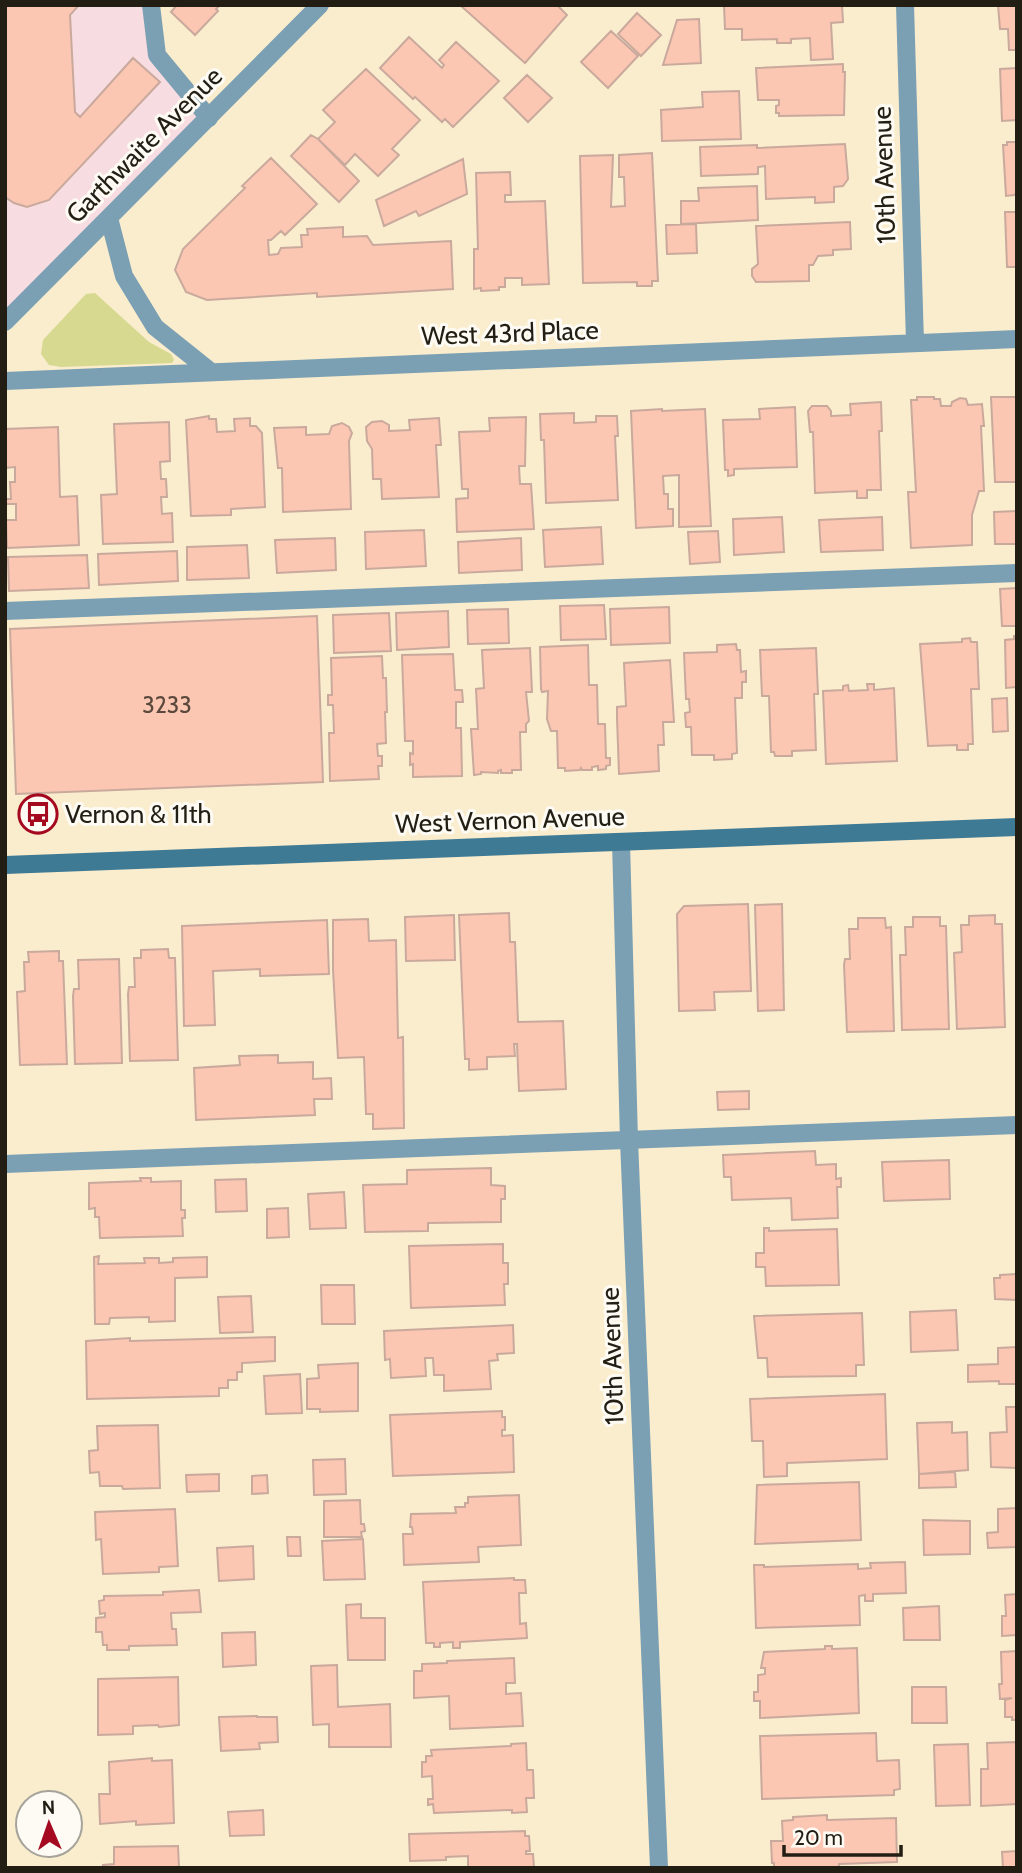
<svg xmlns="http://www.w3.org/2000/svg" width="1022" height="1873" viewBox="0 0 1022 1873" font-family="Cabin,sans-serif">
<style>
.commercial{fill:#f7dce1}
.green{fill:#d6d98f}
.building{fill:#fbc7b3;stroke:#caa99d;stroke-width:2}
.lines{fill:none;stroke-linecap:round;stroke-linejoin:round}
.lane{stroke:#7ba0b3;stroke-width:18}
.street{stroke:#7ba0b3;stroke-width:18}
.secondary{stroke:#3f7a95;stroke-width:18}
.labels{text-anchor:middle;dominant-baseline:central;stroke-width:6;stroke-linejoin:round;paint-order:stroke}
.number-label{font-size:23px;fill:#59483b}
.street-label{font-size:26px;fill:#231e13;stroke:#fefbf5}
.poi-label{font-size:26px;fill:#231e13;stroke:#fefbf5;text-anchor:start}
</style>
<rect width="100%" height="100%" fill="#faedce"/>
<path class="commercial" d="M5 5H151L157 55 209 118 5 322Z"/>
<path class="green" d="M95 293 149 342 171 354 174 360 172 363 61 367 49 365 41 354 43 340 86 294Z"/>
<path class="building" d="M5 5H79L70 15 75 112 80 117 133 58 160 82 49 200 27 207 14 203 5 197Z
M177 5H220L216 9 218 11 195 35 171 12Z
M460 5H557L567 15 525 63Z
M724 5H842L843 22 831 23 833 59 811 60 810 38 791 39V43H777V39L742 40V29H725Z
M998 5H1017V50H1009L1008 29H1000Z
M637 13 661 35 641 56 618 34Z
M699 19 701 63 663 65 677 20Z
M611 31 638 56 608 88 581 62Z
M409 37 442 68 444 65 439 60 456 42 499 81 453 127 445 119 442 122 415 97 413 99 380 68Z
M843 64V72H845L844 115 779 116V113H776V106L779 105V100H758L756 68Z
M1017 68V120L1002 121 1000 69Z
M366 69 420 120 392 149 399 155 378 176 355 154 345 165 318 139 335 122 323 110Z
M527 75 552 98 528 122 504 98Z
M739 91 741 139 662 141 661 110 703 107 702 92Z
M311 135 318 139 359 181 339 202 291 156Z
M1007 142H1017V193L1014 195 1006 196 1003 145H1007Z
M845 144 848 179 843 186 834 187V202L815 203V197L766 199 765 166 758 167V174L701 176 700 147 757 145V148Z
M652 153 658 281H652V286H637V282L583 283 580 156 613 155 611 207 625 206 624 177H619V155Z
M271 158 317 204 285 235 281 231 271 240H268L269 255 278 254 281 248 302 247 301 235H308L307 229 343 227V237L367 236 373 245 451 241 453 289 317 297V293L207 300 186 292 175 270 183 249 245 188 242 186Z
M463 159 467 194 419 216 416 211 384 226 376 200Z
M510 172 511 195H505V202L545 201 549 284 522 285V278H505V287H499V290L481 291V288L474 289V249H478L476 173Z
M757 186 758 220 681 224V201H699L698 188Z
M1005 212H1017V267H1007Z
M850 222 851 249 833 250V255L818 256 813 265H809V281L756 282 752 276V269L758 264 756 226Z
M696 224 697 253 667 254 666 225Z
M917 397H934V399H940L941 406H951L952 402 960 398 966 399 968 405 982 404 984 426H981L984 491H979L972 515V545L911 548 908 492H916L911 400H917Z
M991 397H1017V482H995Z
M881 402 882 431H879L881 490H867V498H857V491L815 493 813 432H810L808 411 812 406H827L831 411V416L851 415 850 404Z
M795 407 797 467 734 469V475L728 476V470H725L723 420 760 419 759 409Z
M662 409V411L705 409 711 526 679 527V475L663 476 664 494H668V509H673V526L636 528 631 411Z
M574 413V423L596 422V416H617L618 436H615L618 500 546 503 544 440H541L540 414Z
M209 416V419H216L217 432 235 431 234 419 250 418V426H256L262 433 265 507 231 509V515L191 516 186 420Z
M526 417 525 466H519L520 484H531L534 529 457 532 456 499 468 498V489H462L459 432 490 431 489 418Z
M439 418 441 445H436L439 497 382 499 381 479H373L372 449 367 441 366 427 372 422 382 421 389 425V431L410 430 409 420Z
M169 422 170 461 160 462 161 479H166L167 497H161L162 514 172 513 173 542 103 544 101 495 117 494 114 424Z
M342 423 349 427 352 433 349 441 351 509 283 512 282 468H278L274 428 306 427V435L329 434 332 426Z
M58 427 60 497 77 496 79 545 7 548 6 520H16V504H6V499H11L10 482H15V467L5 468V429Z
M1017 511V544H995L994 512Z
M782 517 784 552 734 555 733 519Z
M882 517 883 550 821 552 819 520Z
M601 527 603 564 545 567 543 530Z
M424 530 426 566 366 569 365 532Z
M718 531 720 562 690 564 688 532Z
M335 538 336 570 277 573 275 540Z
M521 538 522 570 459 573 458 542Z
M247 545 249 578 187 580V547Z
M177 551 178 581 99 585 98 554Z
M87 555 89 588 9 591 8 557Z
M1017 588V626H1002L1000 589Z
M604 605 606 639 561 640 560 606Z
M669 607 670 643 611 645 610 609Z
M508 609 509 643 468 644 467 610Z
M448 611 449 647 397 650 396 613Z
M389 613 391 651 334 653 333 615Z
M317 616 323 782 16 794 10 629Z
M1014 636H1017V723L1016 687 1006 688 1005 640 1014 639Z
M970 638 971 642H977L979 689H971L973 744H968V750H957V745L928 746 920 644 962 642V639Z
M736 644 737 650H740L741 672 746 671V682H742V698H735L737 753 732 754V759L714 760V755H692L691 727H686L685 713 690 712 689 699H686L684 653 717 652V645Z
M588 645 589 685H597L598 724H605L606 758H610V765L606 766V769L598 770V766L592 767V770H582L581 768 580 770 565 771V768H558L557 731H551L547 719 548 691 542 692 541 689 540 647Z
M530 648 532 692H526L529 721 526 724V732H520L521 770H512V773H501V770L498 771V773L481 772V774L474 775 471 729H478L476 689 484 688 482 650Z
M816 648 818 694H814L816 750 792 751V756H775L774 752H771L769 696H762L760 650Z
M453 654 455 690H462L463 702H456V728H461L462 776 413 777V764L410 765V753L413 754V741H405L402 655Z
M382 656 383 678H386L387 712H385L386 743 377 744 378 756H382V766H378L379 779 330 781 329 733H334L333 705H328V695H332L331 658Z
M670 660 674 722H663L664 745H658L659 771 619 774 617 718V707L626 706 624 663Z
M867 684H874V690L894 688 897 761 826 764 823 691 843 690V686L848 685 849 691 868 690Z
M1007 698 1008 731 993 732 992 699Z
M748 904 751 991 714 992 715 1010 679 1011 677 914 684 906Z
M782 904 784 1010 758 1011 755 905Z
M509 913 510 942H515L518 1022 563 1021 566 1089 519 1091 517 1044H514L515 1056 487 1057V1069L469 1070V1059H465L459 915Z
M454 915 455 960 406 961 405 917Z
M995 915V924H1002L1005 1027 957 1029 954 953 962 952 961 925H969V916Z
M913 917H940V926H946L949 1029 902 1030 900 955H906L905 927H913Z
M858 918H885L886 928 891 927 894 1031 847 1032 844 965 845 959H850L849 929H858Z
M368 919 369 941 396 940 398 1038 403 1037 404 1128 373 1129V1114H366L364 1057 338 1058 333 970V920Z
M327 920 329 974 260 976V969L213 971 215 1025 184 1026 182 926Z
M168 949 169 958H175L178 1060 130 1061 128 994 129 987H135L134 958H141V950Z
M59 951V961H63L67 1064 20 1065 17 992 25 991 24 962H29L28 952Z
M119 959 122 1063 75 1064 73 996 74 989H79L78 960Z
M278 1055V1063L313 1062V1079L331 1078 332 1099H314L315 1115 196 1120 194 1068 240 1065 239 1056Z
M749 1091V1109L718 1110 717 1092Z
M815 1151 816 1165 836 1164V1179L841 1178V1187H837L838 1218 792 1220 791 1198 732 1200 731 1177H724L723 1155Z
M949 1160 950 1199 884 1201 882 1162Z
M491 1168V1185L505 1186V1199H501V1222L428 1223V1231L365 1232 363 1185 407 1184V1170Z
M140 1178H151V1182L181 1181V1210H185V1218H182L183 1236 100 1238 99 1217H95V1208L89 1209V1183L141 1181Z
M246 1179 247 1211 216 1212 215 1180Z
M344 1192 346 1228 310 1229 308 1194Z
M288 1208 289 1237 267 1238V1209Z
M764 1228H769V1231L837 1229 839 1285 766 1286 765 1267H756V1253H764Z
M503 1244V1263H508V1284H504L505 1305 411 1308 409 1246Z
M99 1256 98 1264 145 1263 144 1258H159V1263L173 1262V1258L207 1257V1277L175 1278V1321L149 1322V1317L110 1318 109 1324H95L94 1257Z
M1017 1274V1300L995 1299 994 1278H1000V1275Z
M321 1285H354L355 1324H322Z
M251 1296 253 1332 220 1333 218 1297Z
M956 1310 958 1350 911 1352 910 1312Z
M862 1313 864 1365H856V1376L768 1377 767 1358H758L754 1316Z
M513 1325 514 1353 497 1354 498 1360 489 1361 491 1389 444 1391V1375H434L433 1358H425L426 1376 391 1378 390 1359 385 1360 384 1331Z
M275 1337V1361L242 1363V1372H237V1380H228V1388H219V1396L87 1399 86 1341 130 1338V1341Z
M1017 1347V1384H999V1381L968 1382V1365L998 1364V1348Z
M358 1363V1411L320 1412V1409H307V1379L319 1378 318 1365Z
M300 1374 302 1413 266 1414 264 1376Z
M885 1394 887 1459 787 1463V1476L764 1477 763 1441H752L750 1399Z
M1006 1407H1017V1468L991 1467 990 1433 1007 1432Z
M502 1411V1417H505V1430H502V1436L513 1435 514 1472 393 1476 390 1415Z
M952 1422V1433L967 1432 968 1470 919 1474 917 1423Z
M158 1425 160 1488 123 1489 122 1486H100L99 1472 90 1473 89 1451 98 1450 97 1426Z
M345 1459 346 1494 314 1495 313 1460Z
M955 1472 956 1487 919 1488V1474Z
M219 1474V1491L187 1492 186 1475Z
M267 1475 268 1493 252 1494V1476Z
M859 1482 861 1540 755 1544 757 1485Z
M519 1495 521 1545 478 1547 479 1562 404 1565 403 1534H413L412 1527H410L411 1514 456 1513 455 1507H465V1503H468V1497Z
M360 1500 361 1524H364L365 1531 361 1532 362 1537H324V1501Z
M1017 1508V1547L988 1548 987 1533 998 1532V1509Z
M175 1509 178 1566 159 1567V1572L103 1574 101 1539 96 1540 95 1512Z
M923 1520 970 1521V1554L924 1555Z
M287 1537H300L301 1556H288Z
M363 1539 365 1579 324 1580 322 1541Z
M253 1546 254 1579 219 1581 217 1548Z
M905 1562 906 1593 873 1594V1601H865V1595L859 1596 860 1625 756 1628 754 1565H764V1567L858 1564V1569L871 1568 870 1563Z
M514 1578V1580H525L526 1593H519L520 1624 526 1623 527 1638 460 1642V1648H453V1642L440 1643V1647H434V1643H426L423 1582Z
M199 1590 201 1612 171 1613 172 1629H176L177 1645 129 1646V1650H107V1645H103L102 1632H96V1618L105 1617V1613L100 1614 99 1601 104 1600V1596L163 1595V1592Z
M1017 1594V1635L1002 1636V1616H1006L1005 1595Z
M361 1604V1618H385V1660H348L346 1605Z
M939 1606 940 1640H904L903 1608Z
M255 1632 256 1665 223 1667 222 1633Z
M825 1646H832V1649L857 1648 859 1713 760 1718V1701H754V1692H758V1675L765 1674V1668H761L764 1652 825 1649Z
M1017 1651V1720H1012V1717H1005V1700L1012 1698 1000 1699 999 1684H1002L1001 1652Z
M514 1658 515 1683H506V1694L521 1693 523 1726 450 1729 449 1696 414 1698V1671H422V1664L447 1663V1661Z
M337 1665 338 1707 390 1704 391 1747H329V1724L313 1725 311 1666Z
M178 1677 179 1725 159 1727 158 1725 133 1726V1734L98 1735V1679Z
M912 1687H946L947 1723H912Z
M257 1716V1717H277L278 1742 259 1743 260 1749 221 1751 219 1717Z
M876 1733 877 1761 899 1760 900 1789 894 1790V1795L762 1799 760 1736Z
M1017 1742V1804L981 1806V1769H988L987 1743Z
M526 1743 527 1770H533L534 1798H526L527 1812 512 1813V1810L434 1813 433 1804 428 1805V1799H433L432 1776 422 1777V1762H426V1756H432L431 1750 511 1746V1744Z
M968 1744 970 1805 936 1806 934 1745Z
M152 1758V1761L172 1760 174 1823 136 1825V1821L100 1824 99 1794H110L109 1762Z
M263 1810 264 1835 230 1836 228 1812Z
M827 1815V1820L896 1818 897 1862 839 1864V1868H774V1863H772L771 1841H783L782 1821 793 1820V1817Z
M525 1831V1836H529L530 1851H526V1854H533L534 1868H468V1856L446 1857V1860L410 1861 409 1834Z
M178 1846 179 1867 183 1868H103V1865L114 1864V1847Z
M1017 1851V1868H1003L1002 1852Z"/>
<g class="lines">
<path class="lane" d="M151 5 157 55 209 118
M5 611 1017 573
M5 1164 1017 1125"/>
<path class="street" d="M905 5 915 343
M109 218 124 276 155 327 210 371
M5 322 320 5
M5 381 1017 339
M621 842 629 1140 659 1868"/>
<path class="secondary" d="M5 865 1017 827"/>
</g>
<defs>
<g id="bus-ring" transform="scale(2.0125)"><circle r="9.5" fill="#fefbf5" stroke="#a40920" stroke-width="1.5"/><path d="M-5-6H5V4H4V6H2V4H-2V6H-4V4H-5ZM-3.5-4V0h7V-4ZM-3.5 1.2v1.5H-2V1.2ZM2 1.2v1.5H3.5V1.2Z" fill="#a40920"/></g>
</defs>
<g fill-rule="evenodd">
<use href="#bus-ring" x="38" y="814"/>
</g>
<g class="labels">
<g class="number-label">
<text x="167" y="705">3233</text>
</g>
<g class="street-label">
<text transform="translate(144 145) rotate(-45)">Garthwaite Avenue</text>
<text transform="translate(884 175) rotate(-92)">10th Avenue</text>
<text transform="translate(510 333) rotate(-2)">West 43rd Place</text>
<text transform="translate(510 820) rotate(-2)">West Vernon Avenue</text>
<text transform="translate(612 1356) rotate(-92)">10th Avenue</text>
</g>
<g class="poi-label">
<text x="65" y="814">Vernon &amp; 11th</text>
</g>
</g>
<rect width="1022" height="1873" fill="none" stroke="#231e13" stroke-width="14"/>
<g transform="translate(49 1824) rotate(358)"><circle r="33" fill="#fefbf5" stroke="#a6a39b" stroke-width="2"/>
<path d="M0-5L12 26L0 18L-12 26Z" fill="#a40920"/>
<text y="-10" font-size="19" font-weight="bold" text-anchor="middle" fill="#231e13">N</text>
</g>
<path d="M784 1845v10h117v-10" fill="none" stroke="#231e13" stroke-width="3.5"/>
<text x="794" y="1845" font-size="21" fill="#231e13" stroke="#fefbf5" stroke-width="5" paint-order="stroke">20 m</text>
</svg>
